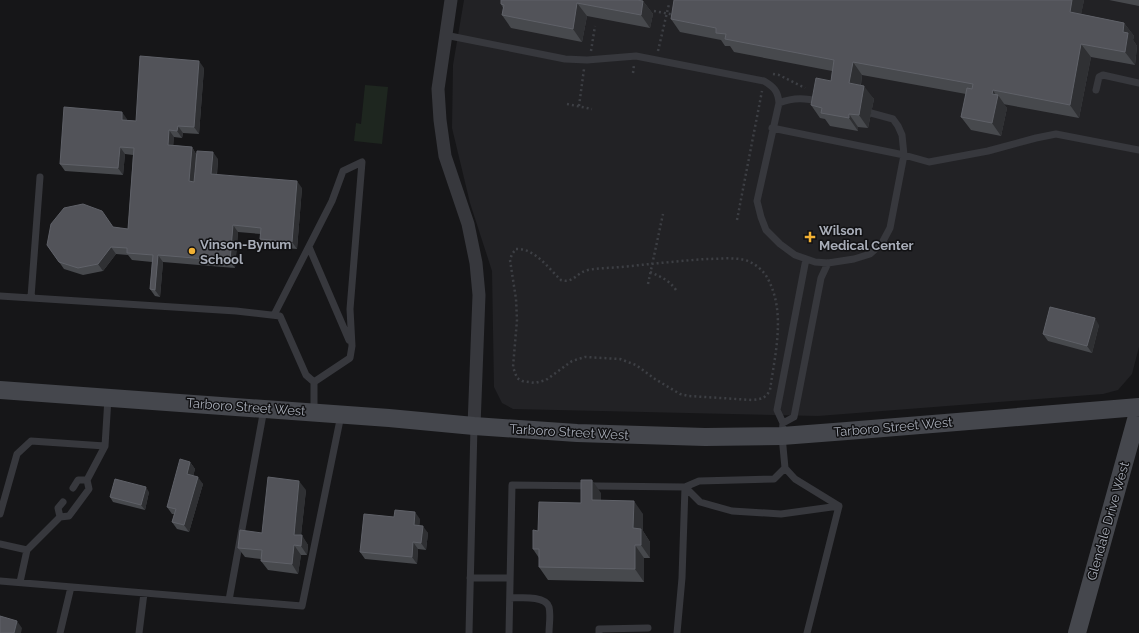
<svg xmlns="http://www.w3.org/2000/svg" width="1139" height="633" viewBox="0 0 1139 633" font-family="Raleway,sans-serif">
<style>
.built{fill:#222225}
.green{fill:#1e261f}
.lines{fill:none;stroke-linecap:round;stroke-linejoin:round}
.path{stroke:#3d3f44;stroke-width:2.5;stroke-dasharray:2 3;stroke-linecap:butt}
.lane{stroke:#37383d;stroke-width:7}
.street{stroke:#37383d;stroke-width:13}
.secondary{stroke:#45474d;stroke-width:18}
.wall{fill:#47494d}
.shaded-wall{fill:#2f3033}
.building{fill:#525359;stroke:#5f6168}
.poi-dot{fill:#f2b134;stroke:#111113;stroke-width:1.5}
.labels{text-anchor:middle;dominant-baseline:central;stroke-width:3;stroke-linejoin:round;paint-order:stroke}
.poi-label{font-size:13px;font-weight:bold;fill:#a8adb8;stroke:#111113;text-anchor:start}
.street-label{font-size:13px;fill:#a8adb8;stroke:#111113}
</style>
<rect width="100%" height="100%" fill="#161618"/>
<path class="built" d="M464 0H1139V347L1132 374 1118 390 1103 394 818 416 513 409 502 403 494 387 492 271 470 203 452 128 453 65Z"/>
<path class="green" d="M365 85 388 87 382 144 354 141 356 123 361 124Z"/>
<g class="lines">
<path class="path" d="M654 11 675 15
M591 51 595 26
M658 51 669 4
M633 73 634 65
M773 74 779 75 805 88
M567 104 592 109
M579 106 584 69
M737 220 762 91
M516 249C535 248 549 269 561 280 573 284 577 272 588 270 599 268 610 268 621 267 650 264 678 261 706 259 719 259 733 257 745 260 755 263 764 271 768 279 786 313 775 354 770 390 765 399 761 399 752 400L689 396 680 394 655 379 636 365 620 359 585 357 572 361 546 380 535 383 522 381 517 378 513 367 517 320 516 299 510 260 512 254Z
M650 272C661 277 669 280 676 290
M648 284 663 214"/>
<path class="lane" d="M445 35 565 59 587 60 636 56 764 81C774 87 778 91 779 103L757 201 761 217 766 230 780 244 795 255 815 262 828 263 854 259 870 254 882 243 890 228 904 155 902 135 898 126 893 119 871 113
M1096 90 1099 77 1103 75 1139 83
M779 103C794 97 806 98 821 102
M772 128 904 155 929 162 988 151 1036 138 1056 134 1139 150
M309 247 349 340
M806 259 777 410 783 423 782 436 785 468 795 479 839 506 807 633
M0 296 236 311 280 316 306 375 314 382V412
M31 297 40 177
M274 315 332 201 343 171 362 162 350 309 352 346 350 358 314 382
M783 423 794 417 821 278 828 263
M685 487 700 502 732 511 781 514 839 506
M73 488 78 480H87
M0 514 17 454 31 441 105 446
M60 517 58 508 63 502
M0 544 27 550
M470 578H510
M0 581 302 606 341 415
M20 582 27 550 60 517 69 516 89 489 87 480 105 446 108 398
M510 598C520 598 545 595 549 607 551 615 549 625 549 633
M229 600 264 409
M60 633 71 587
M139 633 144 593
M469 633 474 426
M509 633 512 485 685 487 699 481 774 479 785 468
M599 633V629L648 628
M677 633 682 578 685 487"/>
<path class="street" d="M451 0 438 89 440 120 445 156 468 224 476 263 479 295 474 426"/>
<path class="secondary" d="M0 390 389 418 474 426 577 433 705 437 782 436 847 431 1139 407
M1077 633 1139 409"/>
</g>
<path class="wall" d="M641 0V1H643L653 14 650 28 587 16 582 42 511 28 502 15 503 8 501 4Z
M674 0H1084L1081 14 1124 23 1134 36 1133 40 1137 46 1135 65 1091 57 1079 118 1003 104 1007 108 1001 136 971 130 961 117 966 94 862 75 861 85 874 99 868 128 858 127V131L830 126 825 119 820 118 811 105 831 81 832 71 734 52 730 46H725L721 40 680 32 671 19Z
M1109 0H1139V6Z
M204 68 199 134 183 133 182 138 174 137 173 145 192 147 196 154 218 159 217 175 302 188 297 249 265 246 260 239 261 234 238 232 235 268 163 262 160 297 155 296 150 289 152 262 132 260 128 255 116 254 103 271 83 275 64 269 47 245 113 227 128 229 133 155 125 154 123 175 65 171 60 164 127 119V120L136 121Z
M1099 325 1092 353 1048 341 1043 334Z
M190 462 195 469 193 476 203 484 189 532 177 529 172 522 174 514H172L167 507Z
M306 490 301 535 308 545 307 555H301L298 574 268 570 261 561V559L245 557 238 548 262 533Z
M149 492 145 510 113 502 110 497Z
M601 493V501L643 514V531L650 542V558H644V582L548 580 539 567V558L533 549 538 531 581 503Z
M394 517 420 519 419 526 428 533 426 550 418 549 417 564 365 559 360 552Z"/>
<path class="shaded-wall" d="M635 0H641L643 3V1L653 14 650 28 641 15Z
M1072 0H1084L1079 25 1070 12Z
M577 3 587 16 582 42 573 29Z
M1124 23 1134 36 1133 40 1137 46 1135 65 1125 52 1123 32Z
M1081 44 1091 57 1079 118 1070 105Z
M199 61 204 68 199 134 194 127Z
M853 62 862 75 859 96 849 83Z
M864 86 874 99 868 128 859 115Z
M993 90 997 97 998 95 1007 108 1001 136 992 123V94Z
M122 112 127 119V127L122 120Z
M849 114 858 127V131L849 118Z
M178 126 183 133 182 138 177 131Z
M169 130 174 137 173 152 168 145Z
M120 147 125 154 123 175 118 168Z
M192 147 196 154 194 188 189 181Z
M213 152 218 159 216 181 211 174Z
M297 181 302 188 297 249 292 242Z
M233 225 238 232 235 268 230 261Z
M111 247 116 254 103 271 98 264Z
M158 255 163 262 160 297 155 290Z
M1095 318 1099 325 1092 353 1087 346Z
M190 462 195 469 192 481 187 474Z
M198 477 203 484 189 532 184 525Z
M592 480 601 493V513L592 500Z
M299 481 306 490 300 544 294 535Z
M146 487 149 492 145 510 141 505Z
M634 501 643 514V531L650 542V558L641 545 633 528Z
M415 512 420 519 419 532 414 525Z
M423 526 428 533 426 550 421 543Z
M302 535 308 545 307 555 301 546Z
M413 542 418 549 417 564 412 557Z
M294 545 301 555 298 574 292 564Z
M635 545 644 558V582L635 569Z
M17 621 22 628 21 633H14Z"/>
<path class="building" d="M501 0H637L643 1 641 15 577 3 573 29 502 15 504 5 501 4Z
M674 0H1072L1070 12 1124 23 1123 32 1128 33 1125 52 1081 44 1070 105 993 90 992 94 998 95 992 123 961 117 967 88 972 89 973 84 853 62 849 83 864 86 859 115 849 114V118L821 113 822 108 811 105 816 78 831 81 834 60 725 39 726 34 716 33V28L671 19Z
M140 56 199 61 194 127 178 126 177 131 169 130 168 145 192 147 189 181 194 182 197 151 213 152 211 174 297 181 292 242 260 239 261 228 233 225 230 261 158 255 155 290 150 289 153 255 127 253V248L111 247 98 264 78 268 59 262 47 245 51 224 64 208 83 204 102 211 113 227 128 229 134 148 120 147 118 168 60 164 64 107 122 112V120L136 121Z
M1050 307 1095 318 1087 346 1043 334Z
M180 459 190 462 187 474 198 477 184 525 172 522 176 509 167 507Z
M268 477 299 481 294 535H302L301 546 294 545 292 564 261 561 262 550 238 548 240 530 262 533Z
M115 479 146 487 141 505 110 497Z
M581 480H592V500L634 501 633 528 641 529V545H635V569L539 567V549H533V530L538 531 539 502 581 503Z
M395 510 415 512 414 525 423 526 421 543 413 542 412 557 360 552 364 514 394 517Z
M0 616 17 621 14 633H0Z"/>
<g class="poi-dot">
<path d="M808 231h4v4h4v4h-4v4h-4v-4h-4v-4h4z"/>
<circle cx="192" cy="251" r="4"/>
</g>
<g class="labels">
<g class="poi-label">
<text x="819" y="230">Wilson<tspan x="819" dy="15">Medical Center</tspan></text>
<text x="200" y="244">Vinson-Bynum<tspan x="200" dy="15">School</tspan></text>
</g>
<g class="street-label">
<text transform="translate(246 407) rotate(4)">Tarboro Street West</text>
<text transform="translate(893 427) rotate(-5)">Tarboro Street West</text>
<text transform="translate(569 432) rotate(3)">Tarboro Street West</text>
<text transform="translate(1108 521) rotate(-74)">Glendale Drive West</text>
</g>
</g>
</svg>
